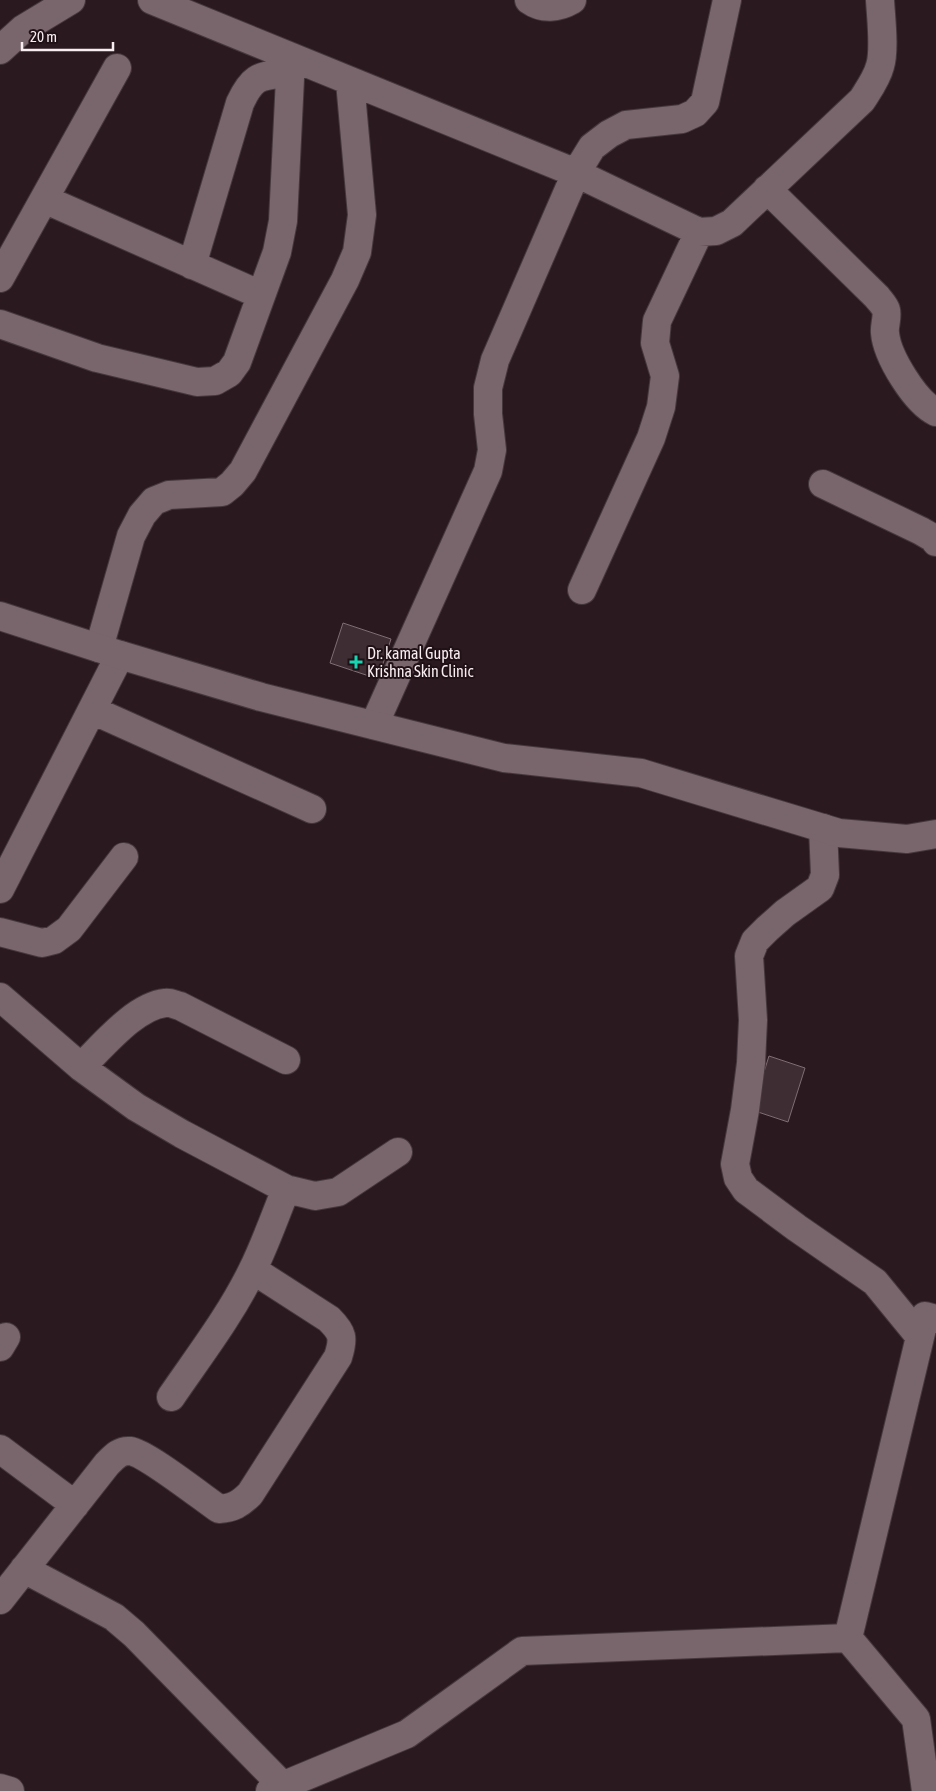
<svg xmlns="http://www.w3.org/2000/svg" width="936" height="1791" viewBox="0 0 936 1791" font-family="'Asap Condensed',sans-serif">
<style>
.building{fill:#3e2d33;stroke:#806d74}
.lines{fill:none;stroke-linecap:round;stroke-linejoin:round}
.minor-casing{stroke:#45383d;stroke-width:30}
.tertiary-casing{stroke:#45383d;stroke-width:30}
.minor{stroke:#79656c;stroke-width:28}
.tertiary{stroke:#79656c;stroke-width:28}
.poi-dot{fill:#18d5b2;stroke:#201117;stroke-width:2}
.labels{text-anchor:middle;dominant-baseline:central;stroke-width:4;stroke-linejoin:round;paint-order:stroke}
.poi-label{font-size:16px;fill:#f8edf0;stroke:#201117;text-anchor:start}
</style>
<rect width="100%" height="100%" fill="#2a1a20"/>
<path class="building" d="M343 623 391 639 378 679 330 663Z
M769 1056 805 1068 788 1122 752 1110Z"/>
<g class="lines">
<g class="minor-casing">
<path id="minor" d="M152 0 576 173 699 232 716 231 732 223 862 100C869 89 877 78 880 66 885 50 881 18 880 0
M529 0C543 10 558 8 572 0
M0 50 23 29 71 0
M767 189 877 297C880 301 885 306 886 310 888 317 884 326 885 333 887 356 915 402 936 412
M44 199 261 295
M192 265 240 103C254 73 261 77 290 72
M0 278 117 68
M0 324 97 358 197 382 215 381 229 373 237 362 277 252 283 221 291 58
M823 484 921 531 933 538 936 542
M582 590 651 438 661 407 665 376 655 343 657 321 699 232
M99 648 131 536 142 515 154 501 169 495 222 492 232 484 243 471 345 280 357 252 362 215 350 82
M92 710 312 809
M374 725 488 471 492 450 488 414V388L495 360 576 173 592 147 609 134 626 125 682 119 695 113 705 102 727 0
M823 828 825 875 820 888 785 913 767 929 755 941 749 956 753 1020 751 1063 745 1110 735 1164 738 1178 746 1190 797 1228 875 1282 920 1337
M0 889 120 655
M0 932 42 943 54 940 69 929 124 857
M0 997 81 1067 136 1107 182 1134 286 1189 315 1196 338 1192 398 1152
M81 1067C102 1047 135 1006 165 1003 170 1002 175 1005 180 1006L286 1060
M0 1347 6 1337
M171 1397C199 1356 230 1316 252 1271 265 1245 275 1216 286 1189
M0 1449 75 1505
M24 1569 114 1617 134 1634 283 1786
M0 1600 107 1464C114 1457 120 1450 130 1451 146 1453 203 1498 219 1509 233 1508 240 1504 250 1494L338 1357C344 1338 343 1333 329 1319L253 1270
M848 1638 925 1316 936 1319
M0 1788 10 1791
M270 1791 407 1734 522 1651 848 1638 916 1719 926 1791"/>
</g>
<g class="tertiary-casing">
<path id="tertiary" d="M0 616 120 655 261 697 504 758 641 773 839 833 907 839 936 834"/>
</g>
<use href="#minor" class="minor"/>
<use href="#tertiary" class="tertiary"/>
</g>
<path class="poi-dot" d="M353.5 654.5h5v5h5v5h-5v5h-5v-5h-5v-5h5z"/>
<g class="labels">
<g class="poi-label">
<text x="367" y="653">Dr. kamal Gupta<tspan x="367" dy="18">Krishna Skin Clinic</tspan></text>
</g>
</g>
<path d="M22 42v8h91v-8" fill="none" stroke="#f8edf0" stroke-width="2.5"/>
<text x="30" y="42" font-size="15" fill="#f8edf0" stroke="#201117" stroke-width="4" paint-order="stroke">20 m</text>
</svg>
